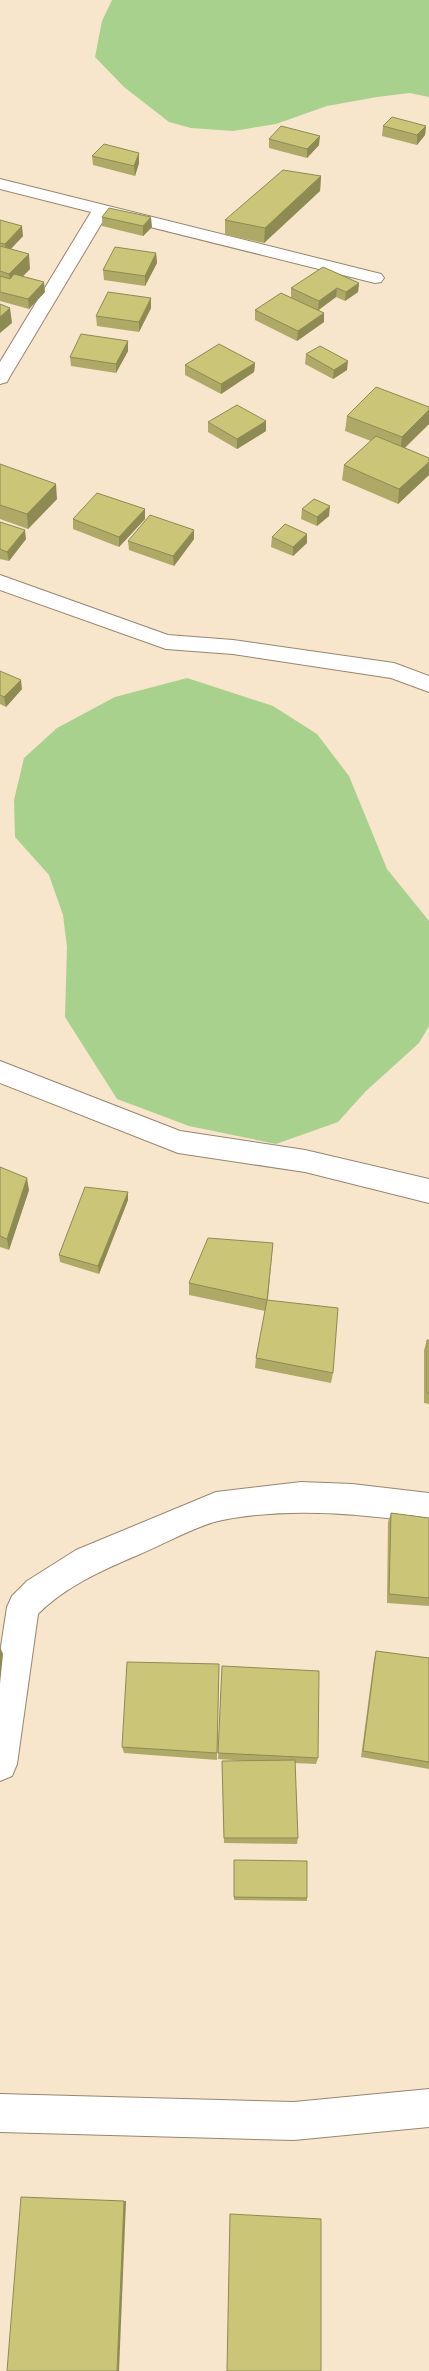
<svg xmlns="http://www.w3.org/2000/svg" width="429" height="2371" viewBox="0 0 429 2371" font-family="'Roboto Serif',serif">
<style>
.water{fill:#a9d18e}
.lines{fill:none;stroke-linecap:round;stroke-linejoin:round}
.street-casing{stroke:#97866f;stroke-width:2}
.street{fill:#fff;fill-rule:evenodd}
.wall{fill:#afa967}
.shaded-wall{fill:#8e8a54}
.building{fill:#cbc578;stroke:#8e8a54}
</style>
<rect width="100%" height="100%" fill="#f7e5cc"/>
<path class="water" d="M112 0H429V97L410 93 377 97 327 106 276 124 233 131 191 128 169 122 124 87 95 57 102 21Z
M187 678 273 706 317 734 349 776 387 869 429 921V1026L419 1043 366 1091 338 1122 276 1144 189 1126 117 1099 65 1017 67 947 63 915 49 875 15 837 14 800 24 758 57 728 115 697Z"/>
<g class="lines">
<g class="street-casing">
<path id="street" d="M0 179 381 274 384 278 381 282 375 283 106 216 9 378 7 382 0 384V362L91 212 0 189Z
M0 575 168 635 233 640 394 663 429 676V692L391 678 233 654 166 649 0 590Z
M0 1061 180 1131 305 1150 429 1179V1203L305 1172 178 1153 0 1083Z
M301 1482 352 1484 429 1493V1523C359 1514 288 1506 218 1521 196 1526 160 1546 138 1555 102 1570 65 1587 38 1614L17 1764 12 1776 0 1781V1653L7 1607 12 1596 27 1581 76 1550 216 1492Z
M429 2089V2127L294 2140 0 2132V2094L294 2102Z"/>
</g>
<use href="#street" class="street"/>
</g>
<path class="wall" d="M383 126H426L425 135 417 145 382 136Z
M269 139 319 145 307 158 269 148Z
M139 153V163L135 176 93 165 92 156Z
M321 176 320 191 264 243 225 235V220Z
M102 217 152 227 143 236 102 226Z
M0 220 23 236 11 249 30 269 23 276 45 292 29 309 0 301Z
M156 253 157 263 145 286 104 280 103 270Z
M359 283 358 292 345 301 336 297 319 310 324 322 297 341 255 320V310L291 297V288Z
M151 298V308L139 332 97 326 96 316Z
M128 341V351L116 373 71 366 70 357Z
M306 354 347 370 333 379 305 364Z
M255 363 254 372 221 394 185 375V365Z
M429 407V424L405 448 429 458V475L398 504 342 480 344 465 371 441 345 431 347 416Z
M266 421V431L237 449 208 432V422Z
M0 464 57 499 28 529 0 519Z
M302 509 329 516 317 526 301 519Z
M73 519H145L119 547 73 529Z
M0 522 26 539 9 561 0 559Z
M307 534V543L293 556 271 547 272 537Z
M194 539 174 566 129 550 128 541Z
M0 671 22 689 6 707 0 704Z
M0 1167 29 1190 9 1250 0 1247Z
M128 1192V1200L99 1274 60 1262 59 1255Z
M273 1243 268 1300 333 1373 331 1383 255 1368 256 1358 265 1311 189 1295V1283Z
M427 1340H429V1404L424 1403V1350Z
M391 1513 429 1518V1606L387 1603 388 1522Z
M376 1651 429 1658V1769L361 1757 374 1659Z
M219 1664 217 1760 124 1753 122 1747Z
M222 1666 318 1758 316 1764 295 1763 298 1838 297 1844 224 1843 222 1761H247L218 1759Z
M234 1860 307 1898V1901L234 1900Z"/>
<path class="shaded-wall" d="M426 126 425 135 417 145V135Z
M320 136 319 145 307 158V149Z
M139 153V163L135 176 134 166Z
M321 176 320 191 264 243 265 228Z
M151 217 152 227 143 236V226Z
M22 226 23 236 6 254 5 244Z
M156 253 157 263 145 286V276Z
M29 254 30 269 11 288 9 274Z
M44 282 45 292 29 309 28 299Z
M359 283 358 292 345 301 346 292Z
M337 288 336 297 318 310 319 301Z
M151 298V308L139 332V322Z
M10 308 12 323 0 333V317Z
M324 313V322L297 341 298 331Z
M128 341V351L116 373V364Z
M348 361 347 370 333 379 334 370Z
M255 363 254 372 221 394V384Z
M429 410V424L400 452 402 437Z
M266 421V431L237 449V439Z
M429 462V475L398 504 399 489Z
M56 484 57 499 28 529 27 514Z
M330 506 329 516 317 526V517Z
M145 509V519L119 547V537Z
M25 530 26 539 9 561 7 552Z
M194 530V539L174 566 173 556Z
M307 534V543L293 556V547Z
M21 680 22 689 6 707 4 697Z
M27 1178 29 1190 9 1250 7 1239Z
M128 1192V1200L99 1274 98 1266Z
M0 1647 3 1654 0 1684Z
M124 2201H126L119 2371H117Z"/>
<path class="building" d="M392 117 426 126 417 135 383 126Z
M281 126 320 136 307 149 269 139Z
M104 144 139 153 134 166 92 156Z
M283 170 321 176 265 228 225 220Z
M109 208 151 217 143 226 102 217Z
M0 220 22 226 5 244 0 243Z
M0 246 29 254 9 274 0 271Z
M115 247 156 253 145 276 103 270Z
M323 267 359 283 346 292 337 288 319 301 291 288Z
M14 274 44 282 28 299 0 292V276L10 279Z
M108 292 151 298 139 322 96 316Z
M281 293 324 313 298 331 255 310Z
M0 304 10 308 0 317Z
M81 334 128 341 116 364 70 357Z
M219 344 255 363 221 384 185 365Z
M320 346 348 361 334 370 306 354Z
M376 387 429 407V410L402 437 347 416Z
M237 405 266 421 237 439 208 422Z
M376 436 429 458V462L399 489 344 465Z
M0 464 56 484 27 514 0 505Z
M97 493 145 509 119 537 73 519Z
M314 499 330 506 317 517 302 509Z
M150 515 194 530 173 556 128 541Z
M0 522 25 530 7 552 0 549Z
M285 524 307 534 293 547 272 537Z
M0 671 21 680 4 697 0 695Z
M0 1167 27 1178 7 1239 0 1236Z
M85 1187 128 1192 98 1266 59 1255Z
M208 1238 273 1243 267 1300 189 1283Z
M267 1300 338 1308 333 1373 256 1358Z
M427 1340H429V1393H427Z
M391 1513 429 1518V1598L389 1594Z
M376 1651 429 1658V1762L363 1751Z
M127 1662 219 1664 217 1753 122 1747Z
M222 1666 319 1671 318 1758 218 1753Z
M295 1760 298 1838H224L222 1761Z
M234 1860 307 1861V1898L234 1897Z
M21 2197 124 2201 117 2371H7Z
M230 2214 321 2219V2371H227Z"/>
</svg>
